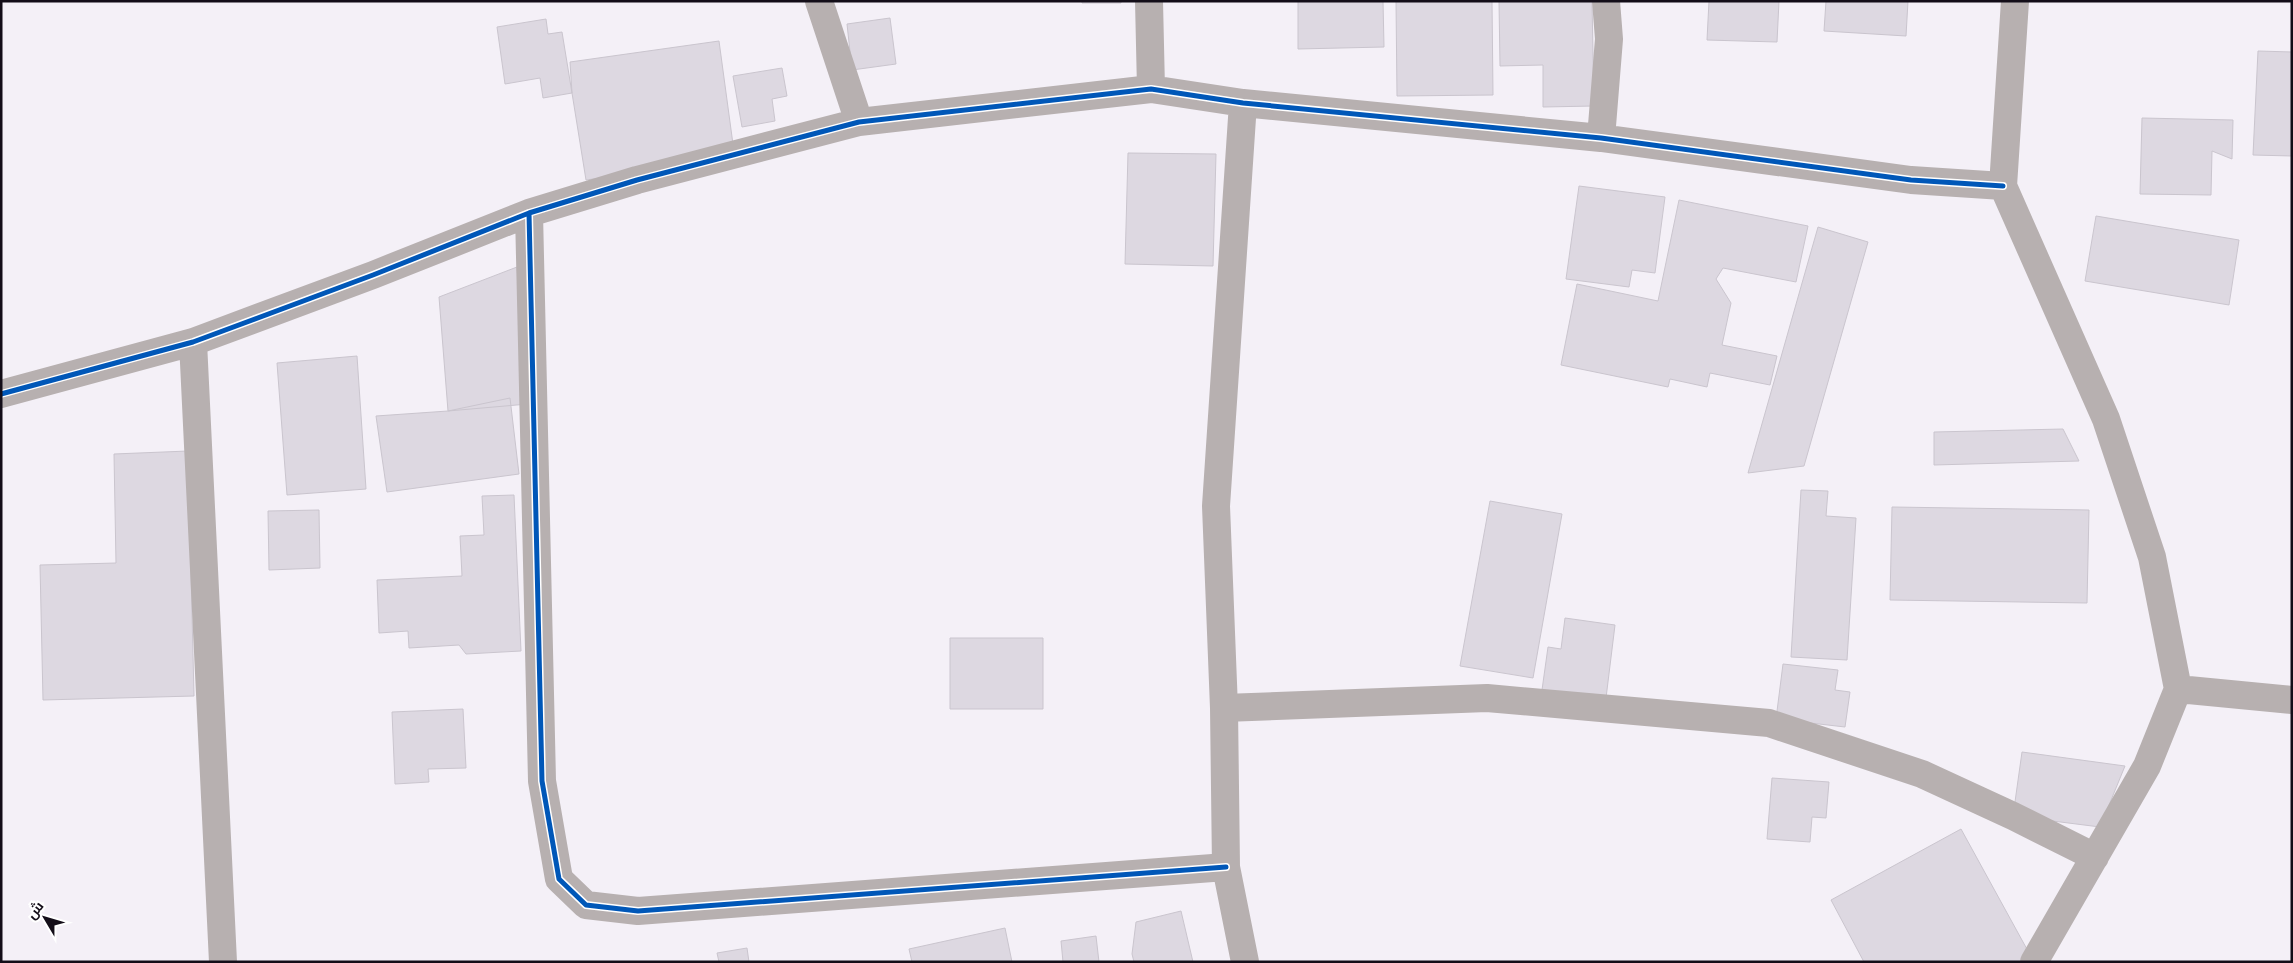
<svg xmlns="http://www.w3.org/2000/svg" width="2293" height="963" viewBox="0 0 2293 963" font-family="'DM Sans',Cairo,sans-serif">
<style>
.building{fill:#ddd8e1;stroke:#cac5ce}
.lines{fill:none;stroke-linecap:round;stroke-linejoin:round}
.minor{stroke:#b7b0b0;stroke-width:28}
.cycleway-casing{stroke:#fff;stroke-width:8}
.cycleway{stroke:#0057b8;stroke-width:5}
</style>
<rect width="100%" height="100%" fill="#f4f0f7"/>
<path class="building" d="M1082 1H1121V3H1082Z
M1298 1H1383L1384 47 1298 49Z
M1396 1H1492L1493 95 1397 96Z
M1499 1H1592L1594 106 1543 107V65L1500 66Z
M1709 1H1779L1777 42 1707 40Z
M1826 1H1908L1906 36 1824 31Z
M890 18 896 64 852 70 847 24Z
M546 19 548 34 562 32 572 93 543 98 540 78 505 84 497 27Z
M719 41 735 159 586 180 572 93 570 62Z
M2258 51 2292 52V156L2253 155Z
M782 68 787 96 772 99 775 121 742 127 733 76Z
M2142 118 2233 120 2232 159 2212 151 2211 195 2140 194Z
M1128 153 1216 154 1213 266 1125 264Z
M1579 186 1665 197 1655 273 1632 270 1629 287 1566 279Z
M1679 200 1808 226 1796 282 1723 268 1716 279 1731 303 1722 345 1777 356 1770 385 1710 373 1707 387 1670 379 1668 387 1561 365 1577 284 1658 301Z
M2096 216 2239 240 2229 305 2085 281Z
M1818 227 1868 242 1804 466 1748 473Z
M517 267 528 404 448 411 439 297Z
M357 356 366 489 287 495 277 363Z
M510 398 519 474 387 492 376 416 448 411Z
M2063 429 2079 461 1934 465V432Z
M188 451 194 696 43 700 40 565 116 563 114 454Z
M1801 490 1828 491 1826 516 1856 518 1847 660 1791 657Z
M514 495 521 651 466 654 459 645 409 648 408 631 379 633 377 580 462 576 460 536 484 535 482 496Z
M1490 501 1562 514 1533 678 1460 666Z
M1892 507 2089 510 2087 603 1890 600Z
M319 510 320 568 269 570 268 511Z
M1565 618 1615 625 1606 698 1542 690 1548 647 1561 649Z
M950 638H1043V709H950Z
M1783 664 1838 670 1835 690 1850 692 1845 727 1776 719Z
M463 709 466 768 428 769 429 782 395 784 392 712Z
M2022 752 2125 766 2100 827 2013 816Z
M1772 778 1829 782 1826 818 1812 817 1810 842 1767 839Z
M1961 829 2034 962H1864L1831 900Z
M1181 911 1193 962H1134L1132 954 1136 922Z
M1005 928 1012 962H912L909 949Z
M1096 936 1099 962H1063L1061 941Z
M747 948 749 962H719L717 953Z"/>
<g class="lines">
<path class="minor" d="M819 1 859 122
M1149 1 1151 89
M2015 1 2003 186 2106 419 2152 557 2178 689 2147 766 2034 962
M1243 103 1216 506 1224 708 1226 867 1245 962
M1601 138 1609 39 1606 1
M529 213 542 781 559 879 586 905 638 911 1226 867
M193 342 223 962
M1 394 193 342 373 275 529 213 637 180 859 122 1151 89 1243 103 1601 138 1911 180 2003 186
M2178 689 2292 700
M1224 708 1487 698 1769 723 1922 774 2013 816 2095 857"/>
<g class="cycleway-casing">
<path id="cycleway" d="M529 213 542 781 559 879 586 905 638 911 1226 867
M1 394 193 342 373 275 529 213 637 180 859 122 1151 89 1243 103 1601 138 1911 180 2003 186"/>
</g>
<use href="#cycleway" class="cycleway"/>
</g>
<rect width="2293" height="963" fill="none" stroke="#130d18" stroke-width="5"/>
<g transform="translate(45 918) rotate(308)" stroke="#ffffff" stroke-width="4" paint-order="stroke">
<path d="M0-4L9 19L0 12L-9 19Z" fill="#130d18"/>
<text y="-8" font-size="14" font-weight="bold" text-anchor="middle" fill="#130d18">ش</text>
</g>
</svg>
